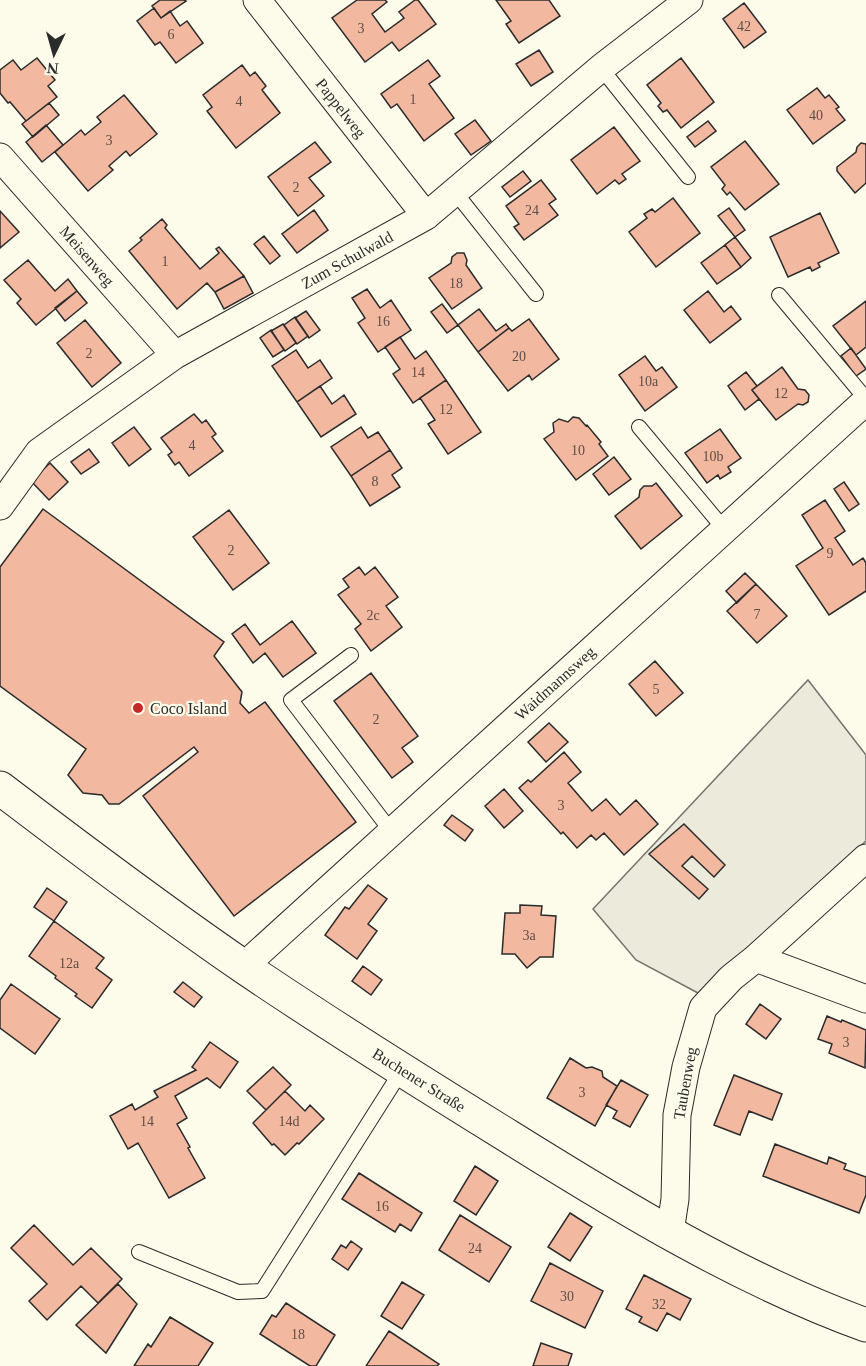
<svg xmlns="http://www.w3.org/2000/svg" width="866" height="1366" viewBox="0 0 866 1366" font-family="'Times New Roman',serif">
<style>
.green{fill:#ecebdb;stroke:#74746e;stroke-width:1.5}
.building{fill:#f2b8a0;stroke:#2b2b2b;stroke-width:1.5}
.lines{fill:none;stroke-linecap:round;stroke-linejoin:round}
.service-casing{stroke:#2b2b2b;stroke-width:16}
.minor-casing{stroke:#2b2b2b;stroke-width:29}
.tertiary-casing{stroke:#2b2b2b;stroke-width:35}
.service{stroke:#fdfbea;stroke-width:14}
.minor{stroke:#fdfbea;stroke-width:27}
.tertiary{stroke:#fdfbea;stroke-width:33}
.poi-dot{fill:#c62828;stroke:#fdfbea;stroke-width:2}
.labels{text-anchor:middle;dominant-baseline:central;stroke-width:4.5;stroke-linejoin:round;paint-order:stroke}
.number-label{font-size:14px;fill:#5d4e48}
.street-label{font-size:16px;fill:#2b2b2b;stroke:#fdfbea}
.poi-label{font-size:16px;fill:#2b2b2b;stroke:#fdfbea;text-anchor:start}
</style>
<rect width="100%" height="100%" fill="#fdfbea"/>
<path class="green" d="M808 680 866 755V841L698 993 636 960 593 909Z"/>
<path class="building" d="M160 0H184L186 1 161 18 152 6Z
M357 0H385L387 2 372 14 385 32 404 18 399 12 415 0H418L436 24 399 51 392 42 365 62 332 18Z
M496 0H549L560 16 519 43 506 24 511 21Z
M744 3 766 32 744 48 723 19Z
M154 8 161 18 170 11 180 26 187 21 203 43 176 63 160 42 155 45 137 21Z
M539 50 553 72 531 86 516 64Z
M37 58 55 80 48 86 57 97 26 121 10 102 8 103 0 93V70L13 60 21 70Z
M681 58 714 102 681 128 667 110 663 112 658 106 661 103 647 85Z
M428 60 440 76 429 84 454 118 424 141 397 104 391 108 381 94Z
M242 65 250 76 255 72 266 86 262 90 280 113 236 148 207 111 212 107 203 95Z
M817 88 825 98 829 95 839 107 836 109 845 120 813 144 787 110Z
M124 95 157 134 130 156 126 151 109 166 113 170 88 191 55 152 81 130 85 135 101 122 97 117Z
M49 103 59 115 33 137 22 124Z
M475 120 491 141 471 155 455 134Z
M708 121 716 131 695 147 687 137Z
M46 125 63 145 42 162 26 142Z
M614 127 640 161 622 174 626 179 619 184 615 180 597 194 571 160Z
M745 141 779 184 745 210 730 192 727 195 722 189 725 185 711 167Z
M315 142 331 162 309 178 324 196 298 216 268 177Z
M861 143 866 144V183L855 193 837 171V167L856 152 857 147Z
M523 171 531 181 510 197 502 187Z
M541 180 556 199 549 204 558 215 524 240 514 227 519 224 506 206Z
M673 198 700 233 656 267 629 232 647 218 644 214 652 209 655 212Z
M729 208 745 230 735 237 718 216Z
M314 210 328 230 297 253 282 234Z
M0 211 19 232 0 248Z
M820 213 839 253 818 263 820 267 812 271 810 267 788 277 770 237Z
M162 219 167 225 165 228 200 269 219 253 216 249 219 247 244 276 215 292 207 283 177 309 129 251 142 240 140 238Z
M264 236 280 256 270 264 254 244Z
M735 237 751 258 741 267 725 245Z
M725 245 741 267 717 284 701 263Z
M457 253H464L467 260 466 265 482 288 452 309 429 278 451 263 452 257Z
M28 260 55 291 68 279 77 291 36 325 17 303 21 299 4 280Z
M244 276 253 293 224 309 215 292Z
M367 289 380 308 391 300 411 330 378 352 358 323 365 318 352 298Z
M77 291 87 303 65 321 55 308Z
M708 291 724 312 731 306 741 319 710 343 684 310Z
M866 301V347L856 355 833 326Z
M442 304 458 325 447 333 431 312Z
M479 309 496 331 506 324 509 328 478 352 458 325Z
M306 311 320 330 309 338 295 318Z
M295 317 308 336 297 344 284 325Z
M529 319 559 359 532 380 529 375 508 391 478 352 509 328 512 331Z
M85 320 121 363 92 387 57 343Z
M283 324 296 343 285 351 271 331Z
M271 330 284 350 273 357 260 338Z
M400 337 415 359 426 351 446 380 413 403 393 374 400 369 385 347Z
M851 348 866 369 856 376 841 356Z
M296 350 308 368 320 360 332 378 297 402 272 366Z
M645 356 656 371 662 367 677 387 645 411 619 375Z
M782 367 798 389 805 390 809 395 808 402 803 405 798 404 776 420 752 390Z
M746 372 757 386 752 390 759 399 745 410 728 386Z
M446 380 481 432 448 454 428 424 435 420 420 398Z
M320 386 332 404 344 395 356 414 321 437 297 402Z
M194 414 202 423 206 420 216 434 212 437 223 451 189 476 179 462 175 465 168 455 172 452 161 438Z
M573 417 579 418 586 426 587 425 601 442 599 444 608 456 576 480 544 439 554 432 553 423 559 419 568 422Z
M134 427 151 449 129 466 112 443Z
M361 427 368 438 378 432 390 450 351 476 331 447Z
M720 429 741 458 728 467 731 472 720 479 718 475 707 483 685 453Z
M89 449 99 462 81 474 71 462Z
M390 450 402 468 392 475 400 487 370 506 351 476Z
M614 457 631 479 609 495 593 474Z
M50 463 68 482 49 500 31 481Z
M844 482 859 504 849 511 834 489Z
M656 483 682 516 641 549 615 516 639 497 640 490 644 486H652Z
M825 500 845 531 835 538 853 565 863 558 866 563V591L829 615 796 566 823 548 802 515Z
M43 509 224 642 214 656 242 692 240 703 249 713 265 702 356 822 234 916 143 796 198 752 194 747 119 804H109L102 795 83 793 68 775 86 749 0 686V567Z
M229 510 269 563 233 590 193 537Z
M359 567 365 575 375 567 398 597 386 606 402 627 371 651 355 629 361 624 338 595 349 587 343 579Z
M745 573 756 584 737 603 726 591Z
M756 584 787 616 757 643 727 611Z
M292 621 316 653 283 677 265 653 253 663 232 634 245 624 260 645Z
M655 661 683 693 656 716 629 684Z
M371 673 418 736 402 748 413 762 392 778 334 701Z
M549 723 568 742 546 762 528 742Z
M564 752 581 772 568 783 592 811 606 799 620 815 636 800 658 824 624 855 604 833 596 840 591 835 577 848 563 832 561 834 519 788 528 780 531 782Z
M504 789 523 811 504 828 485 806Z
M452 815 473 830 465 841 444 825Z
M684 824 725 865 714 877 692 856 682 866 708 889 699 899 649 854Z
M368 885 387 899 368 924 377 931 357 959 325 935 345 907 349 909Z
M47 888 67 902 54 921 34 907Z
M520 905 542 906 541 915 556 916 553 957H540L527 968 515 954H502L505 913H520Z
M54 921 104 958 96 968 112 980 92 1008 75 996 77 994 55 978 56 976 29 956Z
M363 966 382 980 371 995 352 981Z
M183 982 202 997 194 1007 174 992Z
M11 984 60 1019 35 1054 0 1028V1000Z
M760 1004 781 1019 766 1039 746 1024Z
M827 1016 841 1022 842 1020 866 1030 865 1068 829 1053 832 1044 818 1039Z
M210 1042 238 1062 220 1088 207 1078 175 1096 187 1118 177 1124 190 1147 188 1148 205 1178 169 1198 138 1143 128 1149 110 1116 132 1104 135 1110 158 1097 154 1091 196 1070 192 1067Z
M570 1058 586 1068 592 1067 602 1071 603 1077 617 1086 595 1126 547 1098Z
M273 1067 291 1085 266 1110 247 1091Z
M734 1075 782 1094 772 1120 749 1111 740 1135 714 1125Z
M621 1080 648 1095 630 1127 613 1118 617 1111 606 1105Z
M285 1091 305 1111 310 1105 324 1119 299 1144 297 1143 285 1155 274 1144 272 1145 253 1123Z
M775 1144 827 1164 829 1157 846 1164 844 1169 866 1177V1195L859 1213 763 1176Z
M475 1166 498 1181 476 1215 454 1201Z
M359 1173 422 1213 411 1231 400 1224 395 1232 342 1199Z
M570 1213 592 1227 570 1261 548 1247Z
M460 1215 511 1247 489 1282 439 1250Z
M34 1225 73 1265 91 1248 122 1279 98 1303 81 1286 47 1320 29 1301 47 1284 11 1248Z
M351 1241 362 1249 348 1270 332 1259 341 1245 346 1248Z
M550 1263 603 1291 585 1328 531 1301Z
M644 1275 691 1299 680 1320 667 1313 657 1331 639 1322 642 1317 626 1309Z
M402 1282 424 1295 402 1329 381 1316Z
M118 1284 137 1304 106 1353 76 1325Z
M286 1303 335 1335 316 1366H310L260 1334 272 1315 276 1317Z
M170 1317 213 1343 198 1366H134L148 1344 151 1347Z
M389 1331 439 1364 437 1366H366Z
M541 1343 572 1354 568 1366H533Z"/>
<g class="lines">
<g class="service-casing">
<path id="service" d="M601 68 688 177
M455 192 536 294
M779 295 866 399
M639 427 725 530
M351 655 291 700 391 831
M139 1252 238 1292 262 1291 402 1070"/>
</g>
<g class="minor-casing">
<path id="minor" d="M257 0 426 216
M0 157 175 355
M0 506 39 452 175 355 426 216 601 68 689 0
M756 958 866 999
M244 966 866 401
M670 1232 675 1199 677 1115 686 1067 703 1008 731 978 756 958 866 858"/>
</g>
<g class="tertiary-casing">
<path id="tertiary" d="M0 788C80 849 161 910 244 967 331 1026 419 1081 508 1136 620 1206 741 1280 866 1325"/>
</g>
<use href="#service" class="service"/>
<use href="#minor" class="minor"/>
<use href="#tertiary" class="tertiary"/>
</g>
<circle class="poi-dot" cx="138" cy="708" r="6"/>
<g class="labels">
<g class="number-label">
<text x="744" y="26">42</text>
<text x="361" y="28">3</text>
<text x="171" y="34">6</text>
<text x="413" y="99">1</text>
<text x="239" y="101">4</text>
<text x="816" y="115">40</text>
<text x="109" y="140">3</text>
<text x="296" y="187">2</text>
<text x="532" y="210">24</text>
<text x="165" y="261">1</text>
<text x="456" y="283">18</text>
<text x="383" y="321">16</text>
<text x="89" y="353">2</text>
<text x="519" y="356">20</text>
<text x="418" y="372">14</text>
<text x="648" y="381">10a</text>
<text x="781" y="393">12</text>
<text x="446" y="409">12</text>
<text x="192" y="445">4</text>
<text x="578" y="450">10</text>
<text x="713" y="456">10b</text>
<text x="375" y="481">8</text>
<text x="231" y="550">2</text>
<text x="830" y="553">9</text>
<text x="757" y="614">7</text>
<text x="373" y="615">2c</text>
<text x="656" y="689">5</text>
<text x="376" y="719">2</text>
<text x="561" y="805">3</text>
<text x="529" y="935">3a</text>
<text x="69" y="963">12a</text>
<text x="846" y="1042">3</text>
<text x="582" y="1092">3</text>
<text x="147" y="1121">14</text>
<text x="289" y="1121">14d</text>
<text x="382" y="1206">16</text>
<text x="475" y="1248">24</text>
<text x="567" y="1296">30</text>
<text x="659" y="1304">32</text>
<text x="298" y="1334">18</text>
</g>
<g class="street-label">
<text transform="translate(341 108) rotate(52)">Pappelweg</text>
<text transform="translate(87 256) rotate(49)">Meisenweg</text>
<text transform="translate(347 260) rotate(-29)">Zum Schulwald</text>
<text transform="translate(555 683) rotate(-42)">Waidmannsweg</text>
<text transform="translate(419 1080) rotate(32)">Buchener Straße</text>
<text transform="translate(685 1083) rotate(-80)">Taubenweg</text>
</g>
<g class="poi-label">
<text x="150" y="708">Coco Island</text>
</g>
</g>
<g transform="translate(54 54) rotate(185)" stroke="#fdfbea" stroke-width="4.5" paint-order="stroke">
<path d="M0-4.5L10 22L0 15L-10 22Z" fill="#2b2b2b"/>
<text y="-9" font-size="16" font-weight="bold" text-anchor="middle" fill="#2b2b2b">N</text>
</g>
</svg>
